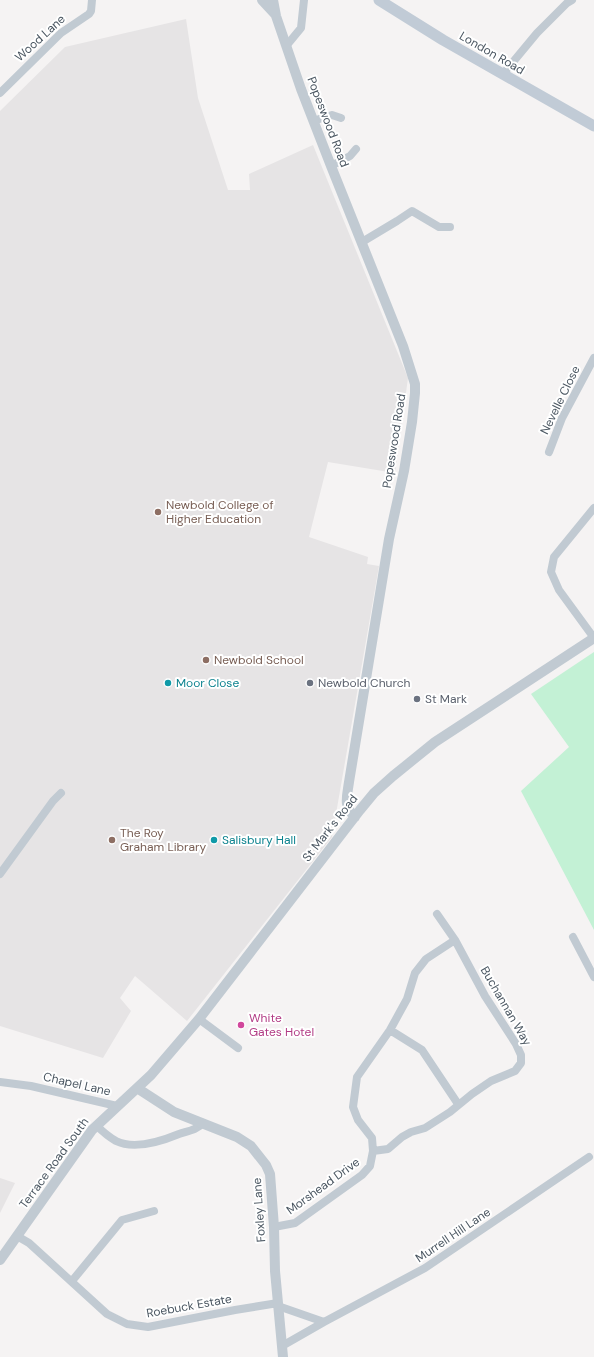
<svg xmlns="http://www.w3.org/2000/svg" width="594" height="1357" viewBox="0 0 594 1357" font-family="'DM Sans',sans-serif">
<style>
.education{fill:#e6e4e5}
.green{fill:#c3f1d5}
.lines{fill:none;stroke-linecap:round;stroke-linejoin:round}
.minor{stroke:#c1cad2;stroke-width:8}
.tertiary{stroke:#c1cad2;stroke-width:10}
.secondary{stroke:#c1cbd6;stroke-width:11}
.education-dot{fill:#8d6e63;stroke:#fff;stroke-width:1.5}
.culture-dot{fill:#0f9aa8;stroke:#fff;stroke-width:1.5}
.worship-dot{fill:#6b7280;stroke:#fff;stroke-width:1.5}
.hotel-dot{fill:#d1479c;stroke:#fff;stroke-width:1.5}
.labels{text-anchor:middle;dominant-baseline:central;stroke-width:4;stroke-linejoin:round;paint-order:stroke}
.street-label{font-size:12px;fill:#4a5661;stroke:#fff}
.education-label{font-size:12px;fill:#785e54;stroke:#fff;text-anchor:start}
.culture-label{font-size:12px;fill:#0d838f;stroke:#fff;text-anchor:start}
.worship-label{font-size:12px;fill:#5b616d;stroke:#fff;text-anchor:start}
.hotel-label{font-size:12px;fill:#b23c85;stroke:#fff;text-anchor:start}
</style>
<rect width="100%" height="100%" fill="#f5f3f3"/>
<path class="education" d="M186 19 198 98 228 190H250L249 174 313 145 408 378 395 473 328 462 309 537 368 557 367 564 379 566 332 837 187 1021 135 976 120 998 131 1011 103 1058 0 1026V111L65 47Z
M0 1178 15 1183 0 1213Z"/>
<path class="green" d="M594 652V930L521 791 569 747 531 694Z"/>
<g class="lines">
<path class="minor" d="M287 45 301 28 304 0
M503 74 537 33 567 3 572 0
M0 93 61 33 89 14 91 11 92 0
M313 121 332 115 341 118
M331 166 350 156 356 149
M362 242 397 221 412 211 439 227H450
M549 452 562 418 594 358
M594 638 559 590 551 572 554 557 594 508
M0 874 53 801 61 793
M573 937 594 977
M199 1019 238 1048
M390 1030 422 1050 458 1104
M0 1082 31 1086 117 1106
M97 1126C102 1131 109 1137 116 1141 134 1150 162 1141 179 1134 188 1131 197 1130 203 1123
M373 1151 388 1149 402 1137 411 1132 425 1128 450 1112 472 1094 491 1081 515 1071 521 1063V1055L516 1044 485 996 455 940 437 914
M274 1227 295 1223 362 1175 370 1166 373 1151 372 1138 358 1120 353 1107 357 1077 390 1030 407 999 415 973 426 959 455 940
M17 1236 29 1243 107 1314 127 1324 148 1327 235 1310 278 1303
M72 1281 122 1220 154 1211
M278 1306 324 1322
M282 1346 324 1322 425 1268 589 1157"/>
<path class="tertiary" d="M262 0 275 14
M273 0 276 16 301 89 331 166 403 346 415 384V393L412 422 404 471 389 539 349 782C347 797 343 806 355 817
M137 1088 174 1112 237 1137 251 1146 266 1165 270 1174 274 1227 275 1271 283 1357
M0 1260 92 1130 151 1075 199 1019 360 810 374 793 393 776 435 742 594 638"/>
<path class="secondary" d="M379 0 443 40 594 126"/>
</g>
<g class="education-dot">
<circle cx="158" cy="512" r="4"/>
<circle cx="206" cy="660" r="4"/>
<circle cx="112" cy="840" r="4"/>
</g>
<g class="culture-dot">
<circle cx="168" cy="683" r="4"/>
<circle cx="214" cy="840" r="4"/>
</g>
<g class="worship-dot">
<circle cx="310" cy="683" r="4"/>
<circle cx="417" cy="699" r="4"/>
</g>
<circle class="hotel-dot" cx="241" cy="1025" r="4"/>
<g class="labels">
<g class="street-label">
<text transform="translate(40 38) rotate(-42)">Wood Lane</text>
<text transform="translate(492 53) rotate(30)">London Road</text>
<text transform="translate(328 122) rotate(69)">Popeswood Road</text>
<text transform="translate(560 400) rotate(-64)">Nevelle Close</text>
<text transform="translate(394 441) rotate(-81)">Popeswood Road</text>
<text transform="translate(330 828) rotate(-52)">St Mark's Road</text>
<text transform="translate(506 1006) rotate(60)">Buchannan Way</text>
<text transform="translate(77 1084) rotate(13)">Chapel Lane</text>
<text transform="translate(54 1163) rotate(-54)">Terrace Road South</text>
<text transform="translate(323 1186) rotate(-36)">Morshead Drive</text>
<text transform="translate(259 1210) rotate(-94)">Foxley Lane</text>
<text transform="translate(453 1235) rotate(-34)">Murrell Hill Lane</text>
<text transform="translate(189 1306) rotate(-10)">Roebuck Estate</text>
</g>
<g class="education-label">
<text x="166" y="505">Newbold College of<tspan x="166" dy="14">Higher Education</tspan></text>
<text x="214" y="660">Newbold School</text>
<text x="120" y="833">The Roy<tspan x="120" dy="14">Graham Library</tspan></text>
</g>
<g class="culture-label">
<text x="176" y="683">Moor Close</text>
<text x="222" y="840">Salisbury Hall</text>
</g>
<g class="worship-label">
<text x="318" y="683">Newbold Church</text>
<text x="425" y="699">St Mark</text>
</g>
<g class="hotel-label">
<text x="249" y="1018">White<tspan x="249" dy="14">Gates Hotel</tspan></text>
</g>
</g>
</svg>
